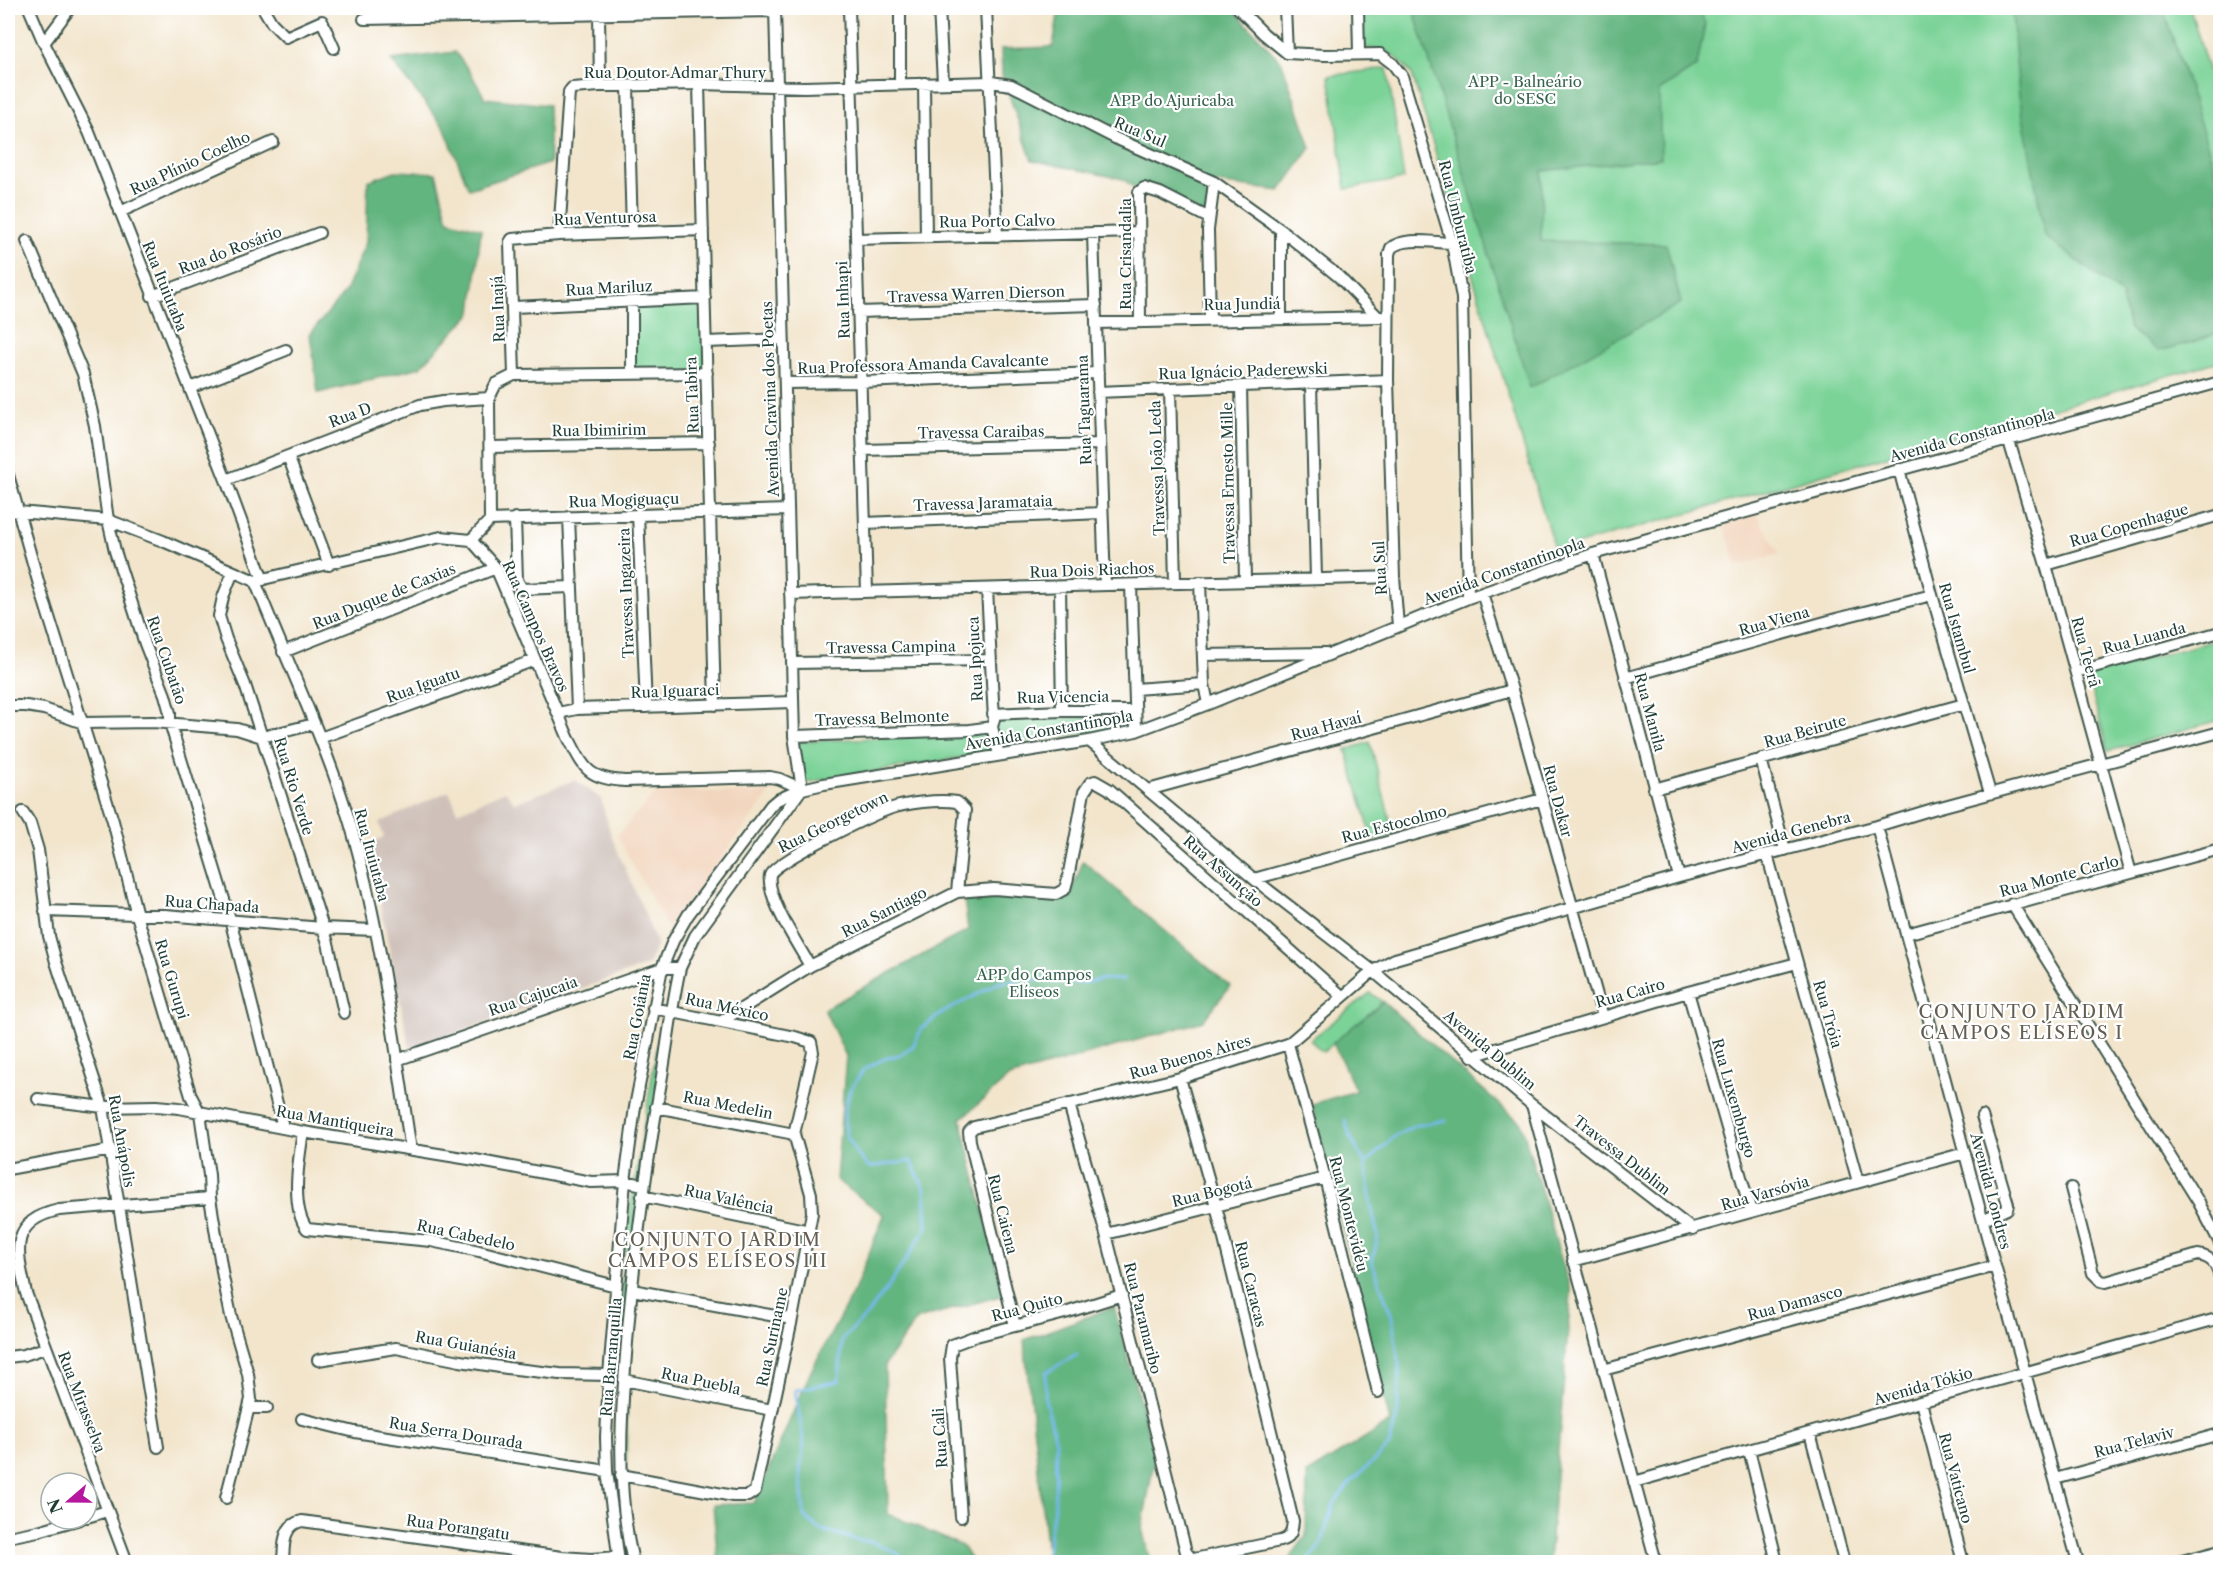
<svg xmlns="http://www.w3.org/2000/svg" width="2228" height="1570" viewBox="0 0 2228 1570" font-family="'Libre Caslon Text',serif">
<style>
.built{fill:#f2d5bd}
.industrial{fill:#cfc1ba}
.green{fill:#7bd398;stroke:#4d8866;stroke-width:1.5}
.forest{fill:#64b580;stroke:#42795a;stroke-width:1.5}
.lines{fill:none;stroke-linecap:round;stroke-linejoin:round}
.stream{stroke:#75baeb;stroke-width:3}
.minor-casing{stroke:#3f564b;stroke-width:14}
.minor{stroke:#fff;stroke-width:10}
.labels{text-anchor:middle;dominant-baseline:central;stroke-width:4.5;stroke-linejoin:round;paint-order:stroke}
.street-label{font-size:15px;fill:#1f3d34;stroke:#fff}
.park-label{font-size:15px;fill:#36624d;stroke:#fff}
.quarter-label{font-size:18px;letter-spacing:1.5px;fill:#635f52;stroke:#fff}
</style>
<rect width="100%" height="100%" fill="#fff"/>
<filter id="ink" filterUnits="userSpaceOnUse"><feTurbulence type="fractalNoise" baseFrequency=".0167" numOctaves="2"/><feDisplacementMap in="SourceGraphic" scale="12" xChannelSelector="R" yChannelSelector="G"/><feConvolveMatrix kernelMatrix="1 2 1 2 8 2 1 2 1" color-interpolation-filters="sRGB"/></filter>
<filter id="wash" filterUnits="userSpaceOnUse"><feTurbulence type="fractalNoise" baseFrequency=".008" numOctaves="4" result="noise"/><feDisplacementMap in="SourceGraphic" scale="24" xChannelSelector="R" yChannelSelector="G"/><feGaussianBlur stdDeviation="1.35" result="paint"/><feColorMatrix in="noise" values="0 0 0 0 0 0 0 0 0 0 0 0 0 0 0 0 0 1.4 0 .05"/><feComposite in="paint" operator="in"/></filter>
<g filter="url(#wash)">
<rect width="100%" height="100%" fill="#f2e5cc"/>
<path class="built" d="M1752 506 1780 554 1737 566 1720 514Z
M658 791 770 793 668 929 617 835Z"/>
<path class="industrial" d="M575 780 601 799 612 838 645 914 657 945 648 965 410 1049 368 845 384 837 379 823 449 791 458 812 505 791 515 803Z"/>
<path class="green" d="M1358 8H2190L2220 110V361L1555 551 1412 74C1391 52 1390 48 1359 48Z
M1387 68 1404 179 1346 189 1329 76Z
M705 298 707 373 632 374V302Z
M2220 639V720L2108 751 2087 675Z
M1127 717V726L995 747V752L796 784V742L992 732 991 718Z
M1370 742 1394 835 1373 841 1346 750Z
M1370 993 1383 1002 1323 1052 1310 1040Z
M667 1027 637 1205 627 1393 626 1486 633 1562H627L619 1488 623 1394 621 1296 631 1204 660 1028Z"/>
<path class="forest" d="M1059 8H1232L1282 63 1311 148 1280 191 1215 183 1209 218 1160 193 1139 192 1123 179 1032 160 1002 75 1001 49 1053 47Z
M1413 8H1699L1705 24 1697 66 1659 91 1661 158 1542 171 1541 241 1666 244 1681 303 1530 388Z
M2015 8H2163L2220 185V332L2197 341 2159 351 2129 329 2121 294 2045 236 2019 95 2012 13Z
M455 52 470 72 485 98 548 105 550 163 469 189 444 127 391 60Z
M395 171 436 173 448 220 481 229 472 313 420 367 318 393 310 334 345 292 366 242 368 181Z
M1083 861 1230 986 1203 1021 1009 1077 961 1119 1004 1295 917 1319 885 1364 888 1514 962 1546 972 1562H718L713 1505 754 1503 811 1371 855 1289 884 1215 836 1180 846 1056 824 1009 968 930 964 898 1069 899Z
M1383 1002 1521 1123 1571 1292 1549 1562H1287L1306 1536 1307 1474 1390 1422 1312 1104 1356 1091 1333 1043Z
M1114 1307 1155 1456 1142 1528 1150 1562H1048L1024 1340Z"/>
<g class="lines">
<path class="stream" d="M1366 1163 1394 1137 1414 1126 1446 1120
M906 1562 897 1553 872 1542 854 1539 819 1529 804 1516 800 1469 804 1444 795 1390 839 1381 842 1339 865 1317 887 1289 927 1227 925 1190 911 1161 868 1167 855 1151 846 1134 844 1112 850 1090 864 1069 884 1059 903 1054 913 1046 922 1028 942 1013 998 983 1022 979 1084 983 1102 979 1124 980
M1042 1562 1047 1552 1055 1501 1056 1441 1045 1398 1046 1372 1077 1355
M1306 1562 1321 1545 1333 1505 1349 1484 1389 1446 1398 1412 1399 1363 1392 1317 1372 1262 1378 1236 1371 1205 1365 1163 1350 1137 1345 1120"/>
</g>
</g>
<g filter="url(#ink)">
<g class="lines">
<g class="minor-casing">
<path id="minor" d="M29 8 44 43 89 132 226 480 263 580
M263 8 272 23 286 37 322 21 334 48
M775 8 794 736 802 789
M849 8 867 592
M939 8 943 82
M986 8 997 236
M1238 8 1264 34 1287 53 1325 55 1380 54 1393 64 1402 76 1452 243 1462 298 1468 598
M1285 8 1287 53
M1358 8 1359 53
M599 14 600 86
M364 19 775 11
M44 43 70 8
M924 83 926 237
M699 84 715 705
M900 84V8
M628 86 632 232
M120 212 273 142
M1093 234 1105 585
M559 235 569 92 572 88 600 86 699 84 804 87 991 82 1011 85 1115 138 1214 182 1281 230 1338 276 1378 317
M856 239 1138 232
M27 241 83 374 95 426 108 520 115 551 145 644 165 695 170 713V723L230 919 283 1127
M152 296 319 233
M632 302V374
M514 307 705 298
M858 312 1096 305
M1281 318V230
M1210 319 1208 230 1214 182
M1140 322 1139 192 1144 188 1160 193 1209 218
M1096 323 1381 317
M706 342 783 339
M514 375 510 242 512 239 559 235 703 230
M785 383 860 382 1098 373
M1311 384 1316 578
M1241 386 1245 580
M190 388 286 350
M1170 389 1175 582
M1098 392 1388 380
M2009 441 2046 565 2131 873
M490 447 709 443
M862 450 1100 444
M288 456 329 565
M1899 469 1932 595 1990 793
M8 475 40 588 113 821 137 915 191 1096 200 1113 209 1175 210 1198 223 1277 231 1316 248 1374 251 1399 226 1498
M226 480 420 405 443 401 489 398
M8 511 108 520 163 541 255 581 441 537 471 540 496 568 568 737C584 768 587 779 625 781L770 777 780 779 802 789
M638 514 646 707
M569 517 577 709
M515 518 517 580 522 589 571 587
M490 520 489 398 496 384 514 375 707 373
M865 523 1102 513
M471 540 490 520 788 510
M1593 554 1679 877
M2046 565 2220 515
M233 572 223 597 219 616 226 639 245 685 262 737 328 943 344 1013
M255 581C287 662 325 740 350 823 381 929 394 1041 411 1150
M1200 582 1204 684 1208 704
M1131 585 1136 731
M1060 587 1062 711
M1482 593 1512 690 1603 1017
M790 594 1394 577
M1398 626 1394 577 1388 380 1389 254 1391 248C1404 236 1435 243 1452 243
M283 652 496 568
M1203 655 1326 653
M792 663 990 660
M2076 672 2220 632
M1625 678 1836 619 1932 595
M1135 689 1204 684
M8 706H26L44 709 83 723 153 722 237 729 262 737 314 724
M558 713 577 709 793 702
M993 714 1062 711H1134
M992 727 999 755
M794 736 970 730 992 727 994 719 987 589
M320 738 535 660
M1089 741 1254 879 1373 971 1532 1105 1656 1562
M1761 759 1785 850
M1654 789 1964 704
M1148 790 1512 690
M23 812 30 823 38 850 49 936 56 962 103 1107 158 1447
M1877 826 1995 1266 2078 1562
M1767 854 1858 1182
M1254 879 1542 799
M2012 904 2198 1201 2220 1243
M45 911 165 915 323 928 375 930
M1906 934 2220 849
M810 966C799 946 766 898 770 875 773 862 872 815 889 809 906 803 939 799 957 802L965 810 957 892
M1688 992 1751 1212
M722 1021 810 966 957 892 994 889 1056 894 1065 889 1068 878 1084 792 1090 783 1095 781 1109 789 1342 996
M1288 1044 1325 1178 1378 1392
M1472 1056 1688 992 1797 963
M397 1060 662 968H680
M38 1099 103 1107 156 1106 179 1108 303 1132 475 1160 591 1182 625 1181 643 1185
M1069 1104 1106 1234 1186 1552 1191 1558 1194 1559 1280 1541C1291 1538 1292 1532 1293 1521L1216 1206 1180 1078
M1532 1105 1693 1230
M656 1107 794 1134
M1982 1116 2008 1204 2007 1209 1984 1219
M303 1132C299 1158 290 1207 307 1229L431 1241 479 1251 616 1286
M8 1169 111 1150
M2071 1188 2093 1273 2101 1281 2106 1282 2198 1255C2212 1257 2216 1264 2220 1277
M642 1196 810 1231
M1106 1234 1325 1178
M1573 1261 1965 1153
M632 1290 792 1319
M1015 1326 970 1141 969 1132 974 1127 1180 1078 1288 1044 1373 971 1395 959 1679 877 1877 826 1933 809 2220 732
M8 1357 24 1355 45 1348
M318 1360 396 1348 460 1361 507 1368 560 1374 609 1375
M1603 1370 1995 1266
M624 1380 772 1410
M1921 1402 1963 1562
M249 1408H267
M302 1419 355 1432 607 1471
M1810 1433 1844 1562
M1749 1450 1777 1562
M621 1475 733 1496H748L755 1491 792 1319 812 1213 811 1194 794 1134 813 1052 811 1042 795 1037 653 1008
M2055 1479 2220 1434
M1634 1482 2220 1318
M87 1517 107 1511
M961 1517 950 1358 952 1345 976 1336 1065 1313 1122 1295
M8 1537 38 1531 80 1519
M127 1562 26 1293C17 1252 8 1221 59 1210L210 1198
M283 1562C284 1546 282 1525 302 1521L562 1557 591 1559 618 1557
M619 1562 607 1471 606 1437 609 1375 625 1181 635 1107 662 968 673 941 688 915 771 805 777 800 802 789 824 784 1089 741 1136 731 1208 704 1468 598 1593 554 2220 382
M633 1562C614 1482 622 1400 629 1319 636 1237 648 1157 662 1076 668 1040 672 1004 680 968L695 936 801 790
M2178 1562 2220 1551"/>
</g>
<use href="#minor" class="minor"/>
</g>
</g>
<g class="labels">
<g class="street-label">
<text x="675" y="72">Rua Doutor Admar Thury</text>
<text transform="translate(1140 132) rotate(23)">Rua Sul</text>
<text transform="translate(190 163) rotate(-25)">Rua Plínio Coelho</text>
<text transform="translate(1458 217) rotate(76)">Rua Umburatiba</text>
<text transform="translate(605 218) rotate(-2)">Rua Venturosa</text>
<text transform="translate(997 221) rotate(-1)">Rua Porto Calvo</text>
<text transform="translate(230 250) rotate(-21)">Rua do Rosário</text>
<text transform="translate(1125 254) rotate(-90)">Rua Crisandalia</text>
<text transform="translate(165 286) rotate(68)">Rua Ituiutaba</text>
<text transform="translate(609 288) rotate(-3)">Rua Mariluz</text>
<text transform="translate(976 294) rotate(-2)">Travessa Warren Dierson</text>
<text transform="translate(843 300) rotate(-92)">Rua Inhapi</text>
<text transform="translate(1242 304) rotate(-1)">Rua Jundiá</text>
<text transform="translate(498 309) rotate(-92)">Rua Inajá</text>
<text transform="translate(923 364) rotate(-2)">Rua Professora Amanda Cavalcante</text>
<text transform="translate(1243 371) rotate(-2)">Rua Ignácio Paderewski</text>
<text transform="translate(692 395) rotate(-92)">Rua Tabira</text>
<text transform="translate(770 399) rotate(-92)">Avenida Cravina dos Poetas</text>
<text transform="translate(1084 410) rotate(-92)">Rua Taguarama</text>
<text transform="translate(350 415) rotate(-21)">Rua D</text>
<text transform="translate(599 430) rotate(-1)">Rua Ibimirim</text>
<text transform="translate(981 432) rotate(-1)">Travessa Caraibas</text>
<text transform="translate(1972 435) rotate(-15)">Avenida Constantinopla</text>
<text transform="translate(1157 468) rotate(-92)">Travessa João Leda</text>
<text transform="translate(1228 483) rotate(-91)">Travessa Ernesto Mille</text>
<text transform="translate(624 500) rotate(-2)">Rua Mogiguaçu</text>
<text transform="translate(983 503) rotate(-2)">Travessa Jaramataia</text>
<text transform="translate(2129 525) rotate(-16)">Rua Copenhague</text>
<text transform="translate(1380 568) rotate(-93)">Rua Sul</text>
<text transform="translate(1092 570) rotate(-2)">Rua Dois Riachos</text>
<text transform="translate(1504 571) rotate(-20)">Avenida Constantinopla</text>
<text transform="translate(626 593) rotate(-92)">Travessa Ingazeira</text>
<text transform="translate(384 596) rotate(-22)">Rua Duque de Caxias</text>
<text transform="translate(1774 621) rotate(-16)">Rua Viena</text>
<text transform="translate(536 626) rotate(66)">Rua Campos Bravos</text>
<text transform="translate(1957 628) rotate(74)">Rua Istambul</text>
<text transform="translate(2144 638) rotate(-15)">Rua Luanda</text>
<text transform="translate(891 647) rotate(-1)">Travessa Campina</text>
<text transform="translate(2086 652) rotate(75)">Rua Teerã</text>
<text transform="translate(975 659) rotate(-93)">Rua Ipojuca</text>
<text transform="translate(167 660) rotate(71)">Rua Cubatão</text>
<text transform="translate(423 685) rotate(-20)">Rua Iguatu</text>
<text transform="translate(675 691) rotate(-2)">Rua Iguaraci</text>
<text transform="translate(1063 697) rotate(-1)">Rua Vicencia</text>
<text transform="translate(1650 712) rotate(75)">Rua Manila</text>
<text transform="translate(882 718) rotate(-2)">Travessa Belmonte</text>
<text transform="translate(1326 726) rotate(-15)">Rua Havaí</text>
<text transform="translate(1049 730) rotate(-10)">Avenida Constantinopla</text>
<text transform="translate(1805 731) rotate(-16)">Rua Beirute</text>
<text transform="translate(294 786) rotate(73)">Rua Rio Verde</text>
<text transform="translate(1558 801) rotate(75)">Rua Dakar</text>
<text transform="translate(833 822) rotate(-26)">Rua Georgetown</text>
<text transform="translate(1394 824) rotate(-15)">Rua Estocolmo</text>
<text transform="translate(1791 832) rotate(-15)">Avenida Genebra</text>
<text transform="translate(372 855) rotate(75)">Rua Ituiutaba</text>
<text transform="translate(1223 871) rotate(41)">Rua Assunção</text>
<text transform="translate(2059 876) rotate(-15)">Rua Monte Carlo</text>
<text transform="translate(212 904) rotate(4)">Rua Chapada</text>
<text transform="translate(884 912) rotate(-27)">Rua Santiago</text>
<text transform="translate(172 979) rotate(73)">Rua Gurupi</text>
<text transform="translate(1630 993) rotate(-16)">Rua Cairo</text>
<text transform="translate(533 996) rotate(-19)">Rua Cajucaia</text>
<text transform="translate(727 1007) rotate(12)">Rua México</text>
<text transform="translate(1828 1014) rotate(74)">Rua Tróia</text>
<text transform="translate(637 1017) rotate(-79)">Rua Goiânia</text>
<text transform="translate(1490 1050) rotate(40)">Avenida Dublim</text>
<text transform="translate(1190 1057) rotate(-16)">Rua Buenos Aires</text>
<text transform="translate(1734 1098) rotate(74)">Rua Luxemburgo</text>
<text transform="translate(728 1105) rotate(11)">Rua Medelin</text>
<text transform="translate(335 1121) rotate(10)">Rua Mantiqueira</text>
<text transform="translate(122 1141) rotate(80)">Rua Anápolis</text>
<text transform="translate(1622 1155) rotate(38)">Travessa Dublim</text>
<text transform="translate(1991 1191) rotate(75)">Avenida Londres</text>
<text transform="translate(1212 1192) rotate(-14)">Rua Bogotá</text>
<text transform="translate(1765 1193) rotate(-16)">Rua Varsóvia</text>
<text transform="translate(729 1199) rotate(12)">Rua Valência</text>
<text transform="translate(1003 1214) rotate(76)">Rua Caiena</text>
<text transform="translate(1349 1214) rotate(76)">Rua Montevidéu</text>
<text transform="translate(466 1235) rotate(12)">Rua Cabedelo</text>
<text transform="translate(1251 1284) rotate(76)">Rua Caracas</text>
<text transform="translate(1795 1303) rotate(-15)">Rua Damasco</text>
<text transform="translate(1027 1307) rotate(-15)">Rua Quito</text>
<text transform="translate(1143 1318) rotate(76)">Rua Paramaribo</text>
<text transform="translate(772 1337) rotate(-78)">Rua Suriname</text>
<text transform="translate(466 1345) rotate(10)">Rua Guianésia</text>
<text transform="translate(611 1357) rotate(-85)">Rua Barranquilla</text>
<text transform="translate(701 1381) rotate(12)">Rua Puebla</text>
<text transform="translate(1923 1386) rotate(-16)">Avenida Tókio</text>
<text transform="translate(82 1402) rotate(69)">Rua Mirasselva</text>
<text transform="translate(456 1433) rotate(9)">Rua Serra Dourada</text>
<text transform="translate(940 1438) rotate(-94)">Rua Cali</text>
<text transform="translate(2134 1442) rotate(-15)">Rua Telaviv</text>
<text transform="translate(1956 1478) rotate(75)">Rua Vaticano</text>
<text transform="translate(458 1527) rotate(8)">Rua Porangatu</text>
</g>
<g class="park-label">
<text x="1525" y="81">APP - Balneário<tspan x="1525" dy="17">do SESC</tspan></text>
<text x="1172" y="100">APP do Ajuricaba</text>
<text x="1034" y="974">APP do Campos<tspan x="1034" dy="17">Elíseos</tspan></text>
</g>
<g class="quarter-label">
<text x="2022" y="1012">CONJUNTO JARDIM<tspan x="2022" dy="21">CAMPOS ELÍSEOS I</tspan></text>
<text x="718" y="1240">CONJUNTO JARDIM<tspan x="718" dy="21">CAMPOS ELÍSEOS III</tspan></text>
</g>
</g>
<rect width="2228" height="1570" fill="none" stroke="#fff" stroke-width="30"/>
<g transform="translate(69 1501) rotate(250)"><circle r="28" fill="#ffffff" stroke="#a5b1ae" stroke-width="1.5"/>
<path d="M0-4.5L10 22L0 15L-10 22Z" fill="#b5179e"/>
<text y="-9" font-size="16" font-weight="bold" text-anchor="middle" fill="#1f3d34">N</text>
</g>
</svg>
